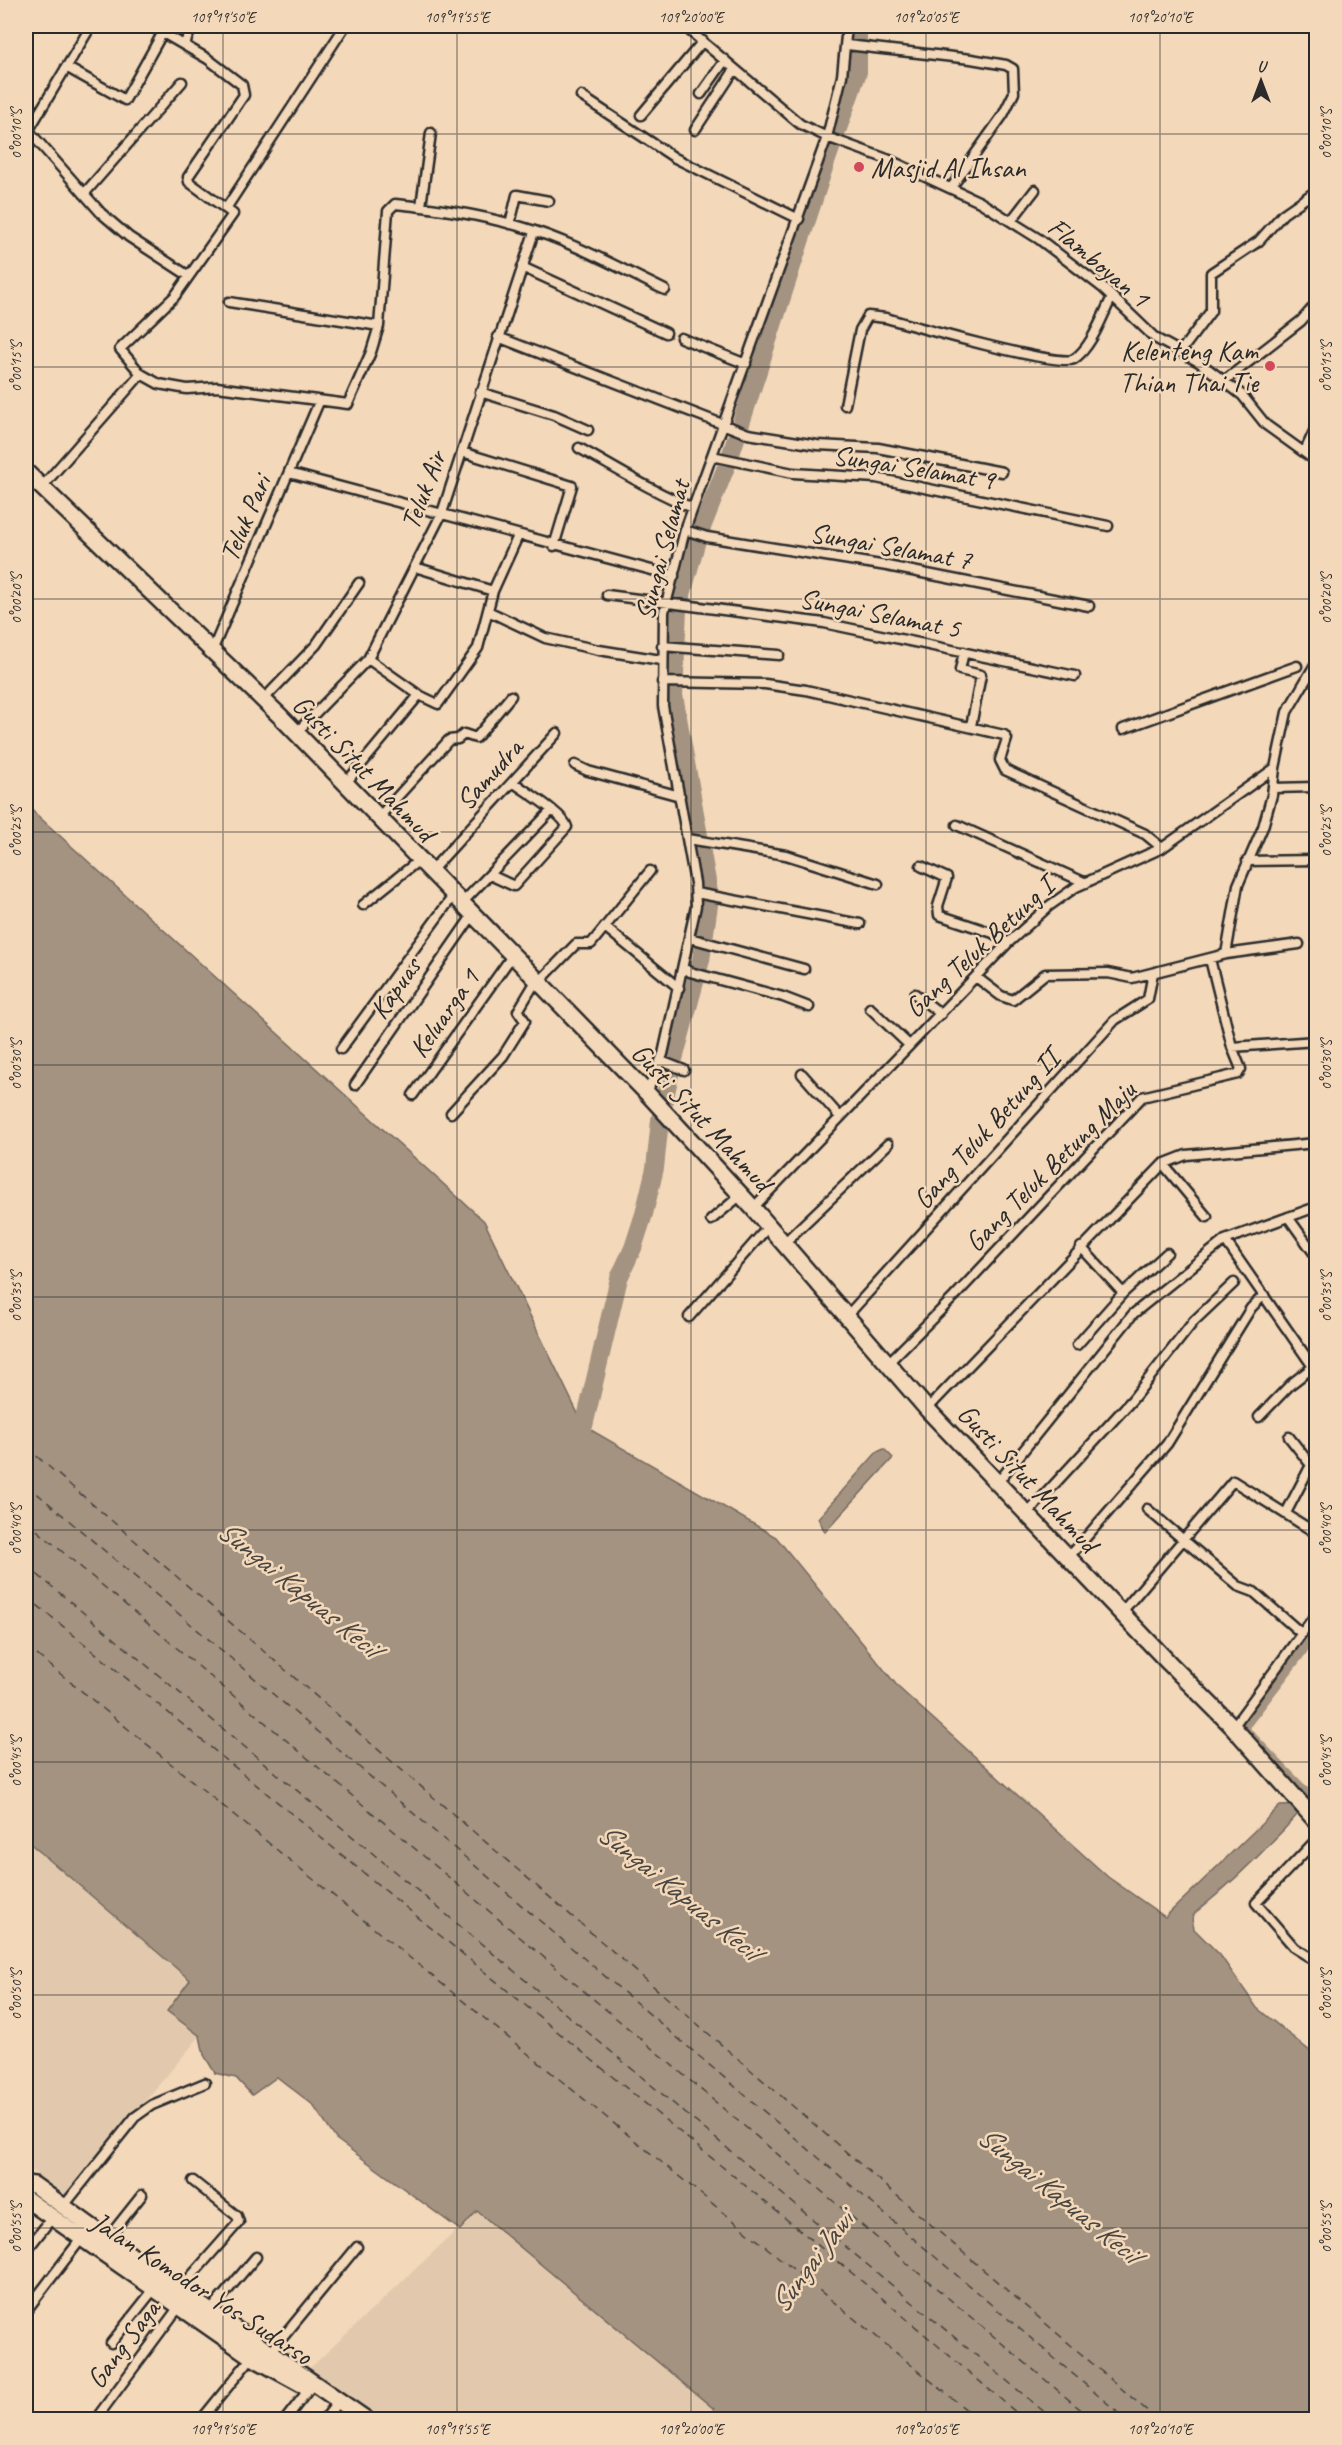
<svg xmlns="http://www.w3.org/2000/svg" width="1342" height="2445" viewBox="0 0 1342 2445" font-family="Caveat,sans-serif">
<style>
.built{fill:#e2c9ae}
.water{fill:#a49381;stroke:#74695f;stroke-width:1.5}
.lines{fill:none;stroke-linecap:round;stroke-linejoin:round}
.canal{stroke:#a49381;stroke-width:10}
.river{stroke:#a49381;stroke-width:18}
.ferry{stroke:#494540;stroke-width:1.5;stroke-dasharray:8 6;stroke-linecap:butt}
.minor-casing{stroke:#2b2b2b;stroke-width:13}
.trunk-casing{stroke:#2b2b2b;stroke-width:20}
.minor{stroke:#f3d8ba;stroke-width:8}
.trunk{stroke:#f3d8ba;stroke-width:15}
.ticks{fill:none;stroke:#2b2b2b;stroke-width:1.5;stroke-opacity:0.45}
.poi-dot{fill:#d1495b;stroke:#f3d8ba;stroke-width:2}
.labels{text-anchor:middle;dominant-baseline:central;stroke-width:5;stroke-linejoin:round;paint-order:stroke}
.poi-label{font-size:28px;fill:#2b2b2b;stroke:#f3d8ba;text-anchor:start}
.street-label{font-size:28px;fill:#2b2b2b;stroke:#f3d8ba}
.water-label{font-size:30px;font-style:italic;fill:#494540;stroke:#f3d8ba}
.neatline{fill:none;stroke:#2b2b2b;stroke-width:2}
.ticks-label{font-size:15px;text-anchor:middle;fill:#2b2b2b}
</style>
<rect width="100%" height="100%" fill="#f3d8ba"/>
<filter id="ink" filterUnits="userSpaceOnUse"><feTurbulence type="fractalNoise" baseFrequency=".0167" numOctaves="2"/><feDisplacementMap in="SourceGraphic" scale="12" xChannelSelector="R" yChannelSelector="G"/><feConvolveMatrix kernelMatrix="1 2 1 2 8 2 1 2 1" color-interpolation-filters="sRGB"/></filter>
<g filter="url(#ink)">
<path class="built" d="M26 1840 190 1980 167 2011 200 2036 66 2195 26 2167Z
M477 2211 714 2409 707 2420 371 2419 307 2371Z"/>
<path class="water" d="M26 805 484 1221 584 1426 776 1537 899 1688 1108 1877 1165 1917 1280 1806 1306 1805C1270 1846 1237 1879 1195 1913L1192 1919 1194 1929 1220 1955 1257 2008 1316 2056V2419H707L714 2409 477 2211 460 2230 336 2139 313 2105 277 2077 252 2095 236 2078 215 2073 204 2055 200 2036 167 2011 190 1980 26 1840Z
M884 1449 893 1458 825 1532 818 1518 877 1452Z"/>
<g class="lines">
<path class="canal" d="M1306 1805 1313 1802 1306 1793 1245 1730 1246 1724 1316 1633"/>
<path class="river" d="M584 1426 619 1278 633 1248 644 1214 655 1168 660 1120 671 1070 701 960 710 898 674 695 678 609 697 540 730 457 824 168 858 72V26"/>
<path class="ferry" d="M26 1447 1158 2420
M26 1484 1127 2420
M26 1521 1093 2420
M26 1565 1054 2420
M26 1596 869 2287 1025 2420
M26 1646 979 2420"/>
<g class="minor-casing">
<path id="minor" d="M684 26 800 124 827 137 887 159 980 202 1039 239 1103 288 1155 338 1199 362 1242 395 1266 425 1316 461
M184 45 193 26
M847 45 971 59 1006 65 1013 69 1014 93 1003 115 951 188
M66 67 125 100 163 32
M701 94 725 60
M581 96 675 158 799 219
M641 115 703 41
M28 130 101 213 129 237 189 276
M695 130 735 69
M27 133 91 26
M84 194 182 82
M421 206 431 133
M227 207 345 26
M1011 221 1035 190
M510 224 517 195 549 201
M522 267 666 333
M229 302 379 326
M498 337 748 434 817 445 878 448 1002 472
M681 338 746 364
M1181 351 1211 311V273L1259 241 1283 214 1316 191
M141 374 159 384 187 389 217 387 348 404 371 352 379 326 388 211 395 204C437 208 481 215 522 227 571 241 619 268 665 290
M1224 381 1301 321 1316 304
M480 392 554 415 588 430
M845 405 860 330 868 316 886 318C910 325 1060 368 1074 359 1092 347 1102 316 1112 297
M579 448C617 469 653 492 693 508
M1305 451 1316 427
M462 452 572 486 554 546
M712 456 793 473 876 478 1108 526
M289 473 674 576
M41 488 141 374 120 349 175 296 233 214 189 182 188 177 244 95 242 85 208 59 151 26
M685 530 707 537 887 566 1089 606
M415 567 493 591
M607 595 824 623 1075 676
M488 611 545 638 599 650 661 660
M662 646 779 655
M212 651 319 402
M964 652 960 670 981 675 971 726
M368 659 419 695 438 704 478 648 493 591 518 536
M662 682 765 684 806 690 1004 735 1007 739 1000 760 1005 770 1145 834 1162 848
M263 700 316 645 359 583
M1123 729 1297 666
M296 733 368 659 442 513 534 232
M575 765 588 771 680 796
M345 784 419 695
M1273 788 1316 787
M378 818 449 740 458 739 464 734 476 738 511 696
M957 825 1086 883
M688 839 786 855 878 884
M1247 861 1316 860
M921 866 947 878 938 906 939 915 993 933 1008 943
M430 872 557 733
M490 875 514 886 567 827C564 814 526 792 513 782
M696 893 860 924
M461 904 552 810
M363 905 418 861
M606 928 679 988
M690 938 804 969
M1226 954 1299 944
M1210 959 1232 1047
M683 968 690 972 783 997 809 1007
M976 977 1001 996 1013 1000 1045 974 1108 973 1132 978 1226 954 1238 885 1263 827 1272 795 1275 768 1287 712 1316 663
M538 983 576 944H591L650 871
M915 994 941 1014
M870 1008 909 1045
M341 1049 453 896
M661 1061 684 1070
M802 1074 840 1117
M355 1085 472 916
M647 1093 663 1054 696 906 695 883 663 706 664 612 685 530 827 137 842 76 847 26
M413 1095 512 956
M451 1113 503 1056 525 1021 518 1011 536 981
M1163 1164 1207 1217
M1316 1207 1225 1240 1316 1371
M753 1208 1008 943 1049 906 1076 887 1162 848 1275 768
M1288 1217 1316 1256
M711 1220 741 1195
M783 1244 888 1144
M1123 1293 1167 1253
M689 1317 768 1227
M846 1317 1115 1020 1148 999 1153 973
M1077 1345 1123 1293 1081 1247
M887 1364 954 1297 1142 1097 1238 1074 1241 1069 1232 1047 1316 1041
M927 1409 1163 1164 1186 1155 1316 1143
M1259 1417 1291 1384 1313 1367
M998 1482 1133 1314 1225 1240
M1147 1509 1238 1586 1254 1592 1301 1633
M1286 1513 1311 1465 1289 1437
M1027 1514 1132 1400 1194 1321 1234 1283
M1069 1557 1167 1444 1251 1308 1264 1295
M1121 1613 1233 1481 1316 1533
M1233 1727 1316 1614
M1316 1840 1256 1903 1295 1948 1316 1961
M63 2207 135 2117 152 2105 205 2083
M107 2239 142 2195
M26 2251 51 2219
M179 2290 239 2222 237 2216 193 2181
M26 2311 81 2239
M210 2311 256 2257
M111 2343 154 2289
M270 2353 357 2247
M95 2420 181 2304
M201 2420 252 2357
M285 2420 310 2388
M324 2420 334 2407"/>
</g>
<g class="trunk-casing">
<path id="trunk" d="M26 472 280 716 647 1093 753 1208 927 1409 1169 1663 1233 1727 1316 1821
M26 2184 34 2185 179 2290 367 2420
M26 2199 252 2357 305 2386"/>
</g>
<use href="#minor" class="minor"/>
<use href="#trunk" class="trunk"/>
</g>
</g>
<path class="ticks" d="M223 26V2420M457 26V2420M691 26V2420M926 26V2420M1160 26V2420M26 134H1316M26 367H1316M26 599H1316M26 832H1316M26 1065H1316M26 1297H1316M26 1530H1316M26 1762H1316M26 1995H1316M26 2228H1316"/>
<g class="poi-dot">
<circle cx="859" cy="167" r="6"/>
<circle cx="1270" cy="366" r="6"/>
</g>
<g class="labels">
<g class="poi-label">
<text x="871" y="167">Masjid Al Ihsan</text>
<text x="1258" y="350" text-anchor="end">Kelenteng Kam<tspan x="1258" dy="32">Thian Thai Tie</tspan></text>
</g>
<g class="street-label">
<text transform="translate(1099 262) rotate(40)">Flamboyan 1</text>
<text transform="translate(914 467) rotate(9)">Sungai Selamat 9</text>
<text transform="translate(423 490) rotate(-69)">Teluk Air</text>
<text transform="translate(245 518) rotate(-67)">Teluk Pari</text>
<text transform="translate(891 546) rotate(10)">Sungai Selamat 7</text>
<text transform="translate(662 550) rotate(-75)">Sungai Selamat</text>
<text transform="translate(880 613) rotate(11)">Sungai Selamat 5</text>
<text transform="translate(364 768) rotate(46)">Gusti Situt Mahmud</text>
<text transform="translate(489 774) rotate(-48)">Samudra</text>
<text transform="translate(979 947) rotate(-43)">Gang Teluk Betung I</text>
<text transform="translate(395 988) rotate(-55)">Kapuas</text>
<text transform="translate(444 1013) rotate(-55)">Keluarga 1</text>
<text transform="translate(702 1117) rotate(47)">Gusti Situt Mahmud</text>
<text transform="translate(986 1129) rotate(-48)">Gang Teluk Betung II</text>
<text transform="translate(1050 1166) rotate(-45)">Gang Teluk Betung Maju</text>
<text transform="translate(1028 1478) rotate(47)">Gusti Situt Mahmud</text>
<text transform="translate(202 2288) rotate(33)">Jalan Komodor Yos Sudarso</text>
<text transform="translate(123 2344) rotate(-53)">Gang Saga</text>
</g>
<g class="water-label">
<text transform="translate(299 1588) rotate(39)">Sungai Kapuas Kecil</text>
<text transform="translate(679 1891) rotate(39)">Sungai Kapuas Kecil</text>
<text transform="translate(1059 2194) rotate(39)">Sungai Kapuas Kecil</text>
<text transform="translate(811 2262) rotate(-53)">Sungai Jawi</text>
</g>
</g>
<rect width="1342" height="2445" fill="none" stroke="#f3d8ba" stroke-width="66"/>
<g transform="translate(1261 81)" stroke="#f3d8ba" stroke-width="4.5" paint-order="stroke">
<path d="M0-4.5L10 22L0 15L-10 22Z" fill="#2b2b2b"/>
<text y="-9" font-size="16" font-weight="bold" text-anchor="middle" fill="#2b2b2b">U</text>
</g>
<rect x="33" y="33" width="1276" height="2379" class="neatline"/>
<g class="ticks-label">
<text x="223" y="22">109°19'50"E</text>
<text x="457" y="22">109°19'55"E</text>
<text x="691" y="22">109°20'00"E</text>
<text x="926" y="22">109°20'05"E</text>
<text x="1160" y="22">109°20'10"E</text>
<text transform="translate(16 134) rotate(-90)" y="5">0°00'10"S</text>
<text transform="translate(1326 134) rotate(-90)" y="5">0°00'10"S</text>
<text transform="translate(16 367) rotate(-90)" y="5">0°00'15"S</text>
<text transform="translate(1326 367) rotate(-90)" y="5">0°00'15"S</text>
<text transform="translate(16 599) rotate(-90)" y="5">0°00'20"S</text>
<text transform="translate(1326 599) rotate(-90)" y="5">0°00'20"S</text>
<text transform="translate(16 832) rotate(-90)" y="5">0°00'25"S</text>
<text transform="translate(1326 832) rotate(-90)" y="5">0°00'25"S</text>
<text transform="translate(16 1065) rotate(-90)" y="5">0°00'30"S</text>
<text transform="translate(1326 1065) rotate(-90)" y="5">0°00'30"S</text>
<text transform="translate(16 1297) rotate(-90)" y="5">0°00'35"S</text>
<text transform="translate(1326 1297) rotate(-90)" y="5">0°00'35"S</text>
<text transform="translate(16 1530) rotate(-90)" y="5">0°00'40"S</text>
<text transform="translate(1326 1530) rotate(-90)" y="5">0°00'40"S</text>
<text transform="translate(16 1762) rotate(-90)" y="5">0°00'45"S</text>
<text transform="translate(1326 1762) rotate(-90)" y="5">0°00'45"S</text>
<text transform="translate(16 1995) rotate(-90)" y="5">0°00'50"S</text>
<text transform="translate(1326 1995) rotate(-90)" y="5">0°00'50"S</text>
<text transform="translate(16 2228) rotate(-90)" y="5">0°00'55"S</text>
<text transform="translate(1326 2228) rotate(-90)" y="5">0°00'55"S</text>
<text x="223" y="2434">109°19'50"E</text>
<text x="457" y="2434">109°19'55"E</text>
<text x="691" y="2434">109°20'00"E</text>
<text x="926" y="2434">109°20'05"E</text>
<text x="1160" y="2434">109°20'10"E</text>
</g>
</svg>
